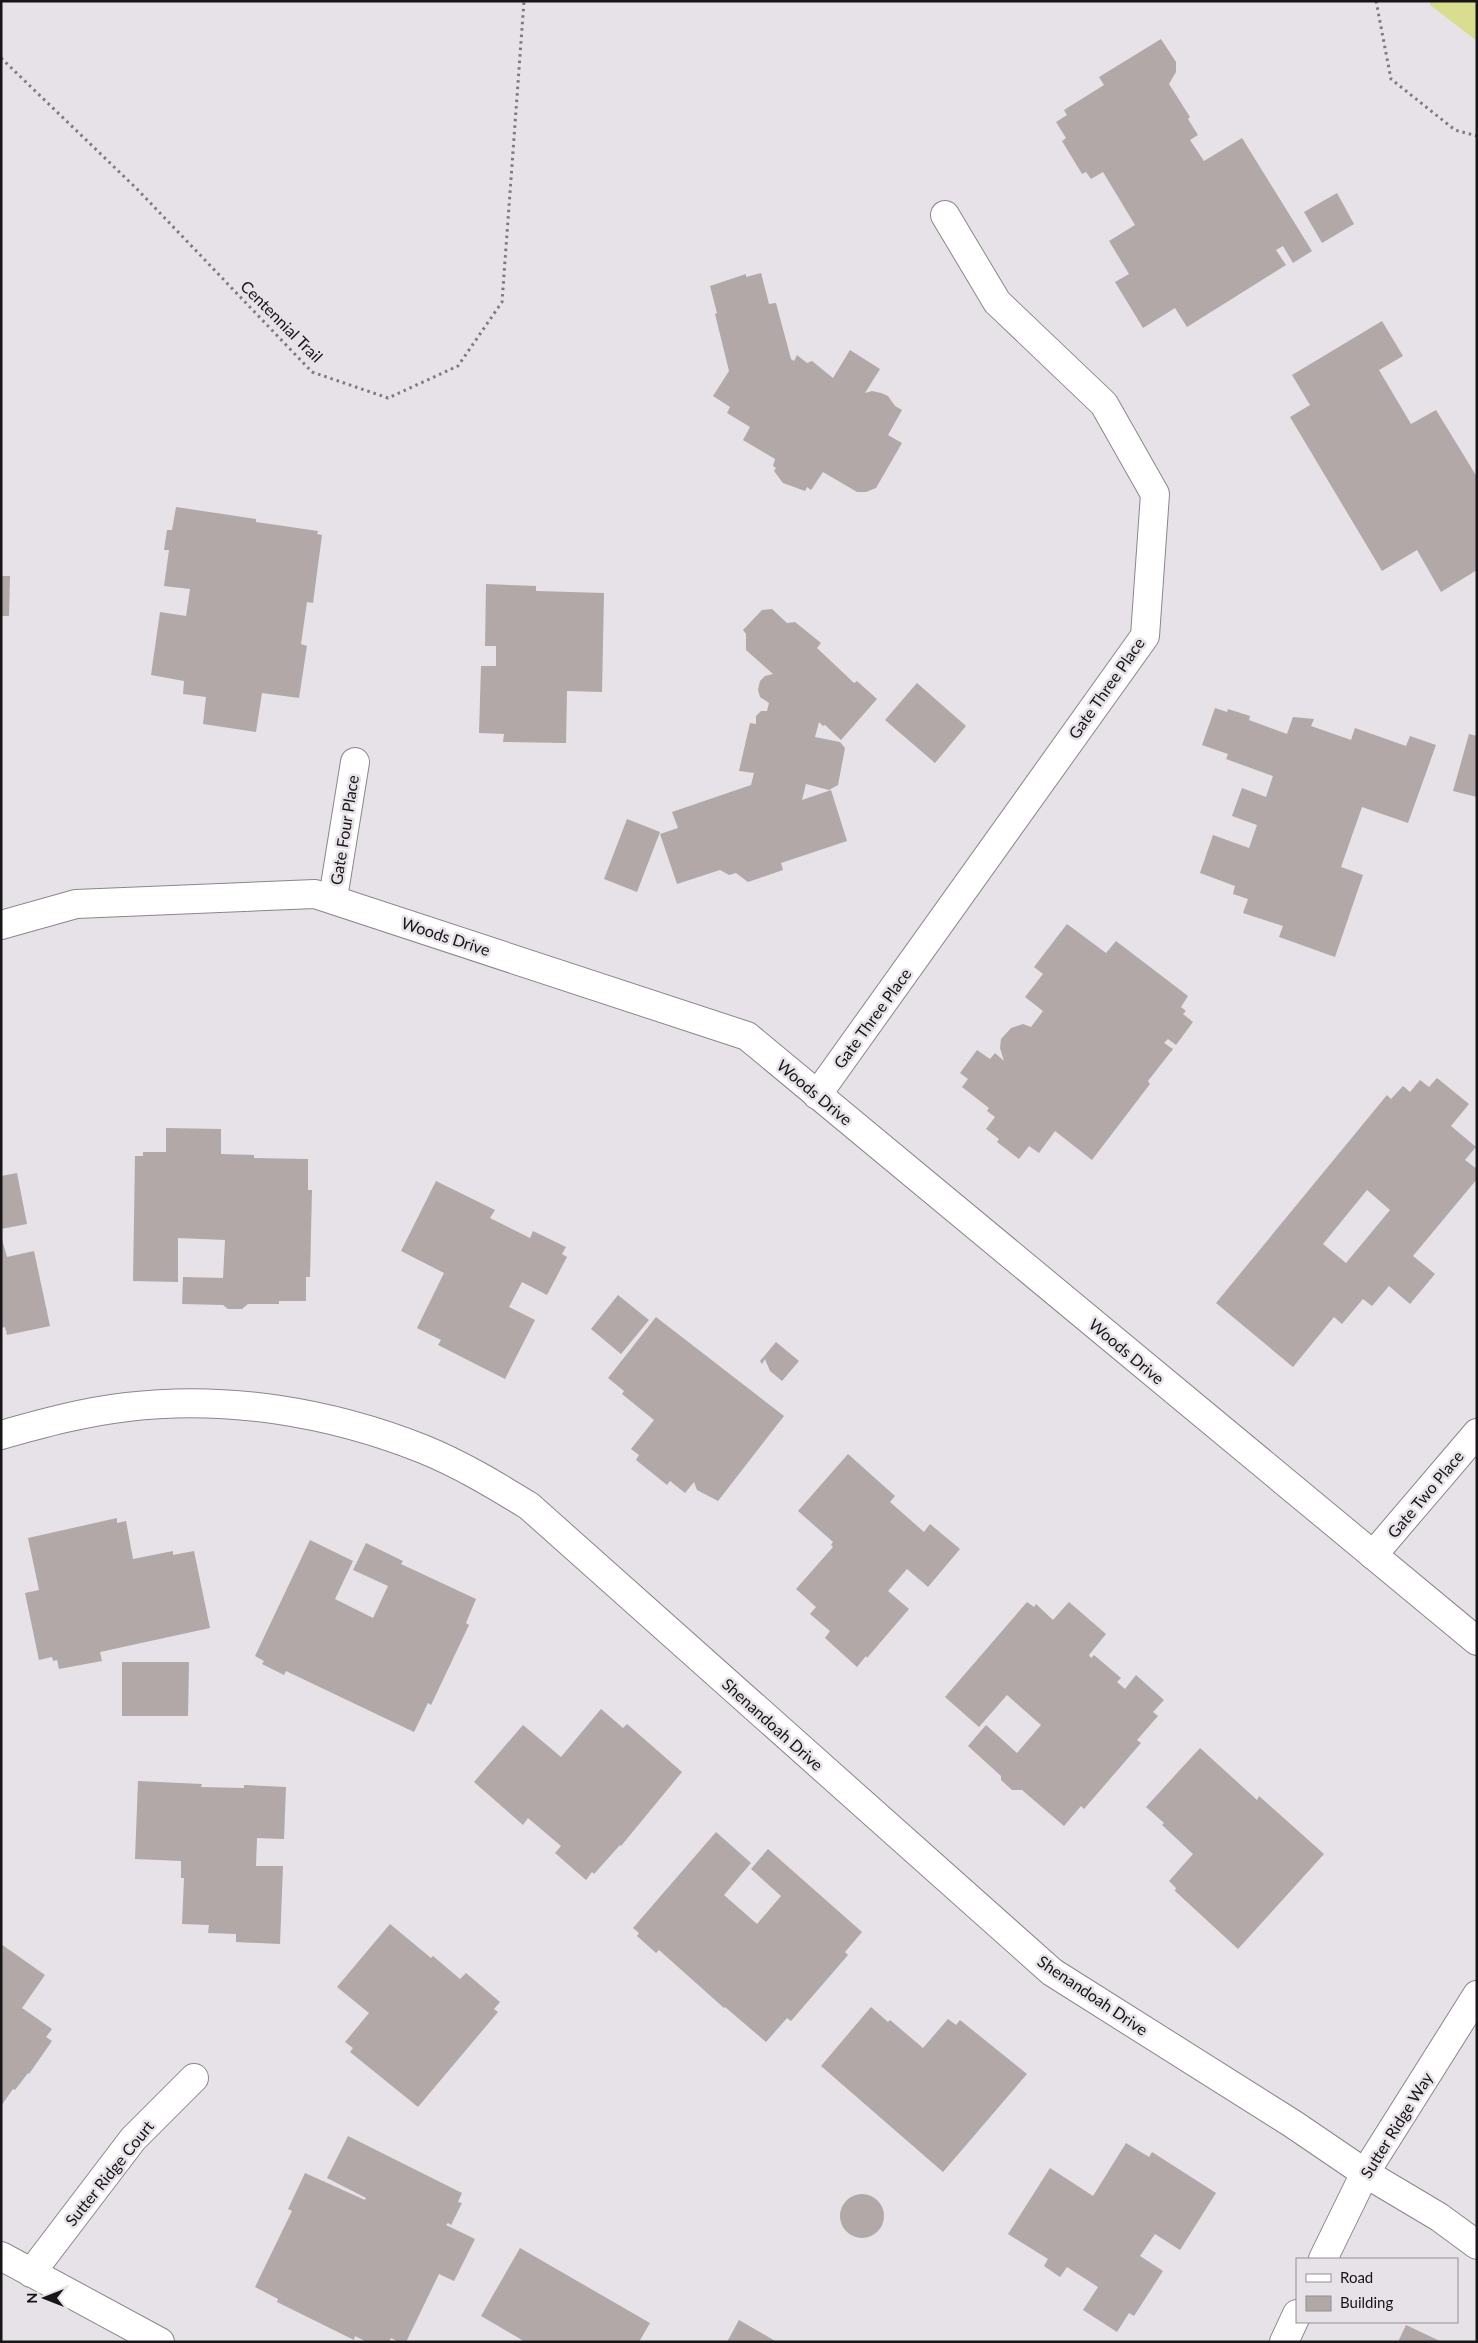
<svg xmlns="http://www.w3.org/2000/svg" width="1478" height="2343" viewBox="0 0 1478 2343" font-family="Lato,sans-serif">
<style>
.green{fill:#d8dd90}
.building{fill:#b1a8a7;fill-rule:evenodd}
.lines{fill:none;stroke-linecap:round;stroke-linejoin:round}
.street-casing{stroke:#8b868c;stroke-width:30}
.secondary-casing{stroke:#8b868c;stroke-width:30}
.path{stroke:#7d797d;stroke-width:3;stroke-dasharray:2.5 4;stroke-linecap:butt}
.street{stroke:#fff;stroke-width:28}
.secondary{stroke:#fff;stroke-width:28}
.labels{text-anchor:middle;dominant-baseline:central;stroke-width:5;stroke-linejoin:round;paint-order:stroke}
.street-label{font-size:16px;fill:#171517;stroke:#e7e1e8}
</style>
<rect width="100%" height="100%" fill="#e7e1e8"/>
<path class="green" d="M1430 1H1477V41L1430 5Z"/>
<path class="building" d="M1161 39 1176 62V72L1169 84 1190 117 1188 119 1198 135 1190 140 1204 161 1242 138 1312 251 1293 263 1283 246 1276 250 1286 265 1187 327 1175 308 1143 328 1115 282 1129 274 1109 241 1135 225 1103 172 1091 179 1086 172 1082 174 1062 141 1066 138 1056 122 1067 115 1064 110 1104 85 1099 77Z
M1337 193 1354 224 1322 243 1304 212Z
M761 273 769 304 776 303 791 359 794 361 797 355 807 363 812 361 833 378 850 350 880 369 865 393 872 391 881 393 888 396 895 406 902 410 888 435 902 443 876 488 866 492H857L823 472 811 490 807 487 805 491 783 483 774 471 776 468 773 466 775 459 743 440 750 427 727 413 730 407 713 396 729 371 715 314 717 313 710 286 746 274V277Z
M1382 321 1403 356 1379 370 1411 424 1436 410 1477 477V570L1441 592 1417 550 1382 571 1290 417 1310 405 1292 375Z
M176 507 256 519V522L318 531 317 534 322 535 313 603 307 602 301 644 307 646 299 698 262 693 256 732 203 724 206 697 183 694 184 681 151 675 160 612 186 616 190 589 164 586 169 550H164L167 530H172Z
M1 576H10L9 616H1Z
M486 584 536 586V591L604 593 602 692 567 691 566 743 503 742 504 734 479 733 481 666H496V646H485Z
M772 609 787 623 795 622 821 643 817 648 854 683 857 681 877 699 841 740 825 725 823 726 819 722 815 737 840 742 845 748 838 785 829 790 806 784 802 800 831 790 847 841 781 863 783 870 748 882 736 873 729 875 720 870 677 884 660 834 678 828 672 812 751 785 754 773 739 771 750 723 756 724V716L761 711H767L769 703 760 697 758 690 760 681 765 676 773 674 746 650V634L743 630 762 610Z
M917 683 966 726 935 763 885 720Z
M1215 708 1227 712 1228 709 1250 716 1249 720 1287 734 1293 717 1314 719 1311 726 1351 740 1355 728 1406 746 1410 736 1436 745 1408 823 1362 807 1341 867 1363 875 1335 957 1279 937 1283 926 1243 913 1248 899 1233 894 1235 886 1200 873 1213 835 1249 848 1257 825 1232 816 1242 788 1266 797 1273 776 1226 759 1228 754 1202 745Z
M1469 734 1477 736V797L1453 791Z
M627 819 660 832 637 892 604 879Z
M1067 924 1106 953 1116 941 1188 996 1181 1007 1186 1011 1183 1014 1193 1022 1176 1045 1168 1039 1164 1043 1173 1049 1148 1081 1150 1084 1092 1160 1055 1131 1039 1153 1029 1146 1019 1159 997 1142 999 1139 986 1129 995 1117 987 1111 989 1108 962 1087 968 1079 960 1073 977 1050 990 1059 995 1053 1004 1061 1000 1048 1001 1039 1011 1028 1023 1024 1031 1027 1043 1011 1025 997 1043 974 1034 967Z
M1437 1078 1469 1104 1451 1126 1476 1147 1465 1160 1477 1169V1179L1413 1256 1435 1274 1410 1304 1389 1286 1372 1306 1363 1299 1342 1324 1334 1317 1293 1367 1216 1303 1387 1095 1391 1099 1403 1086 1410 1092 1420 1080 1429 1087ZM1367 1190 1390 1210 1346 1263 1323 1244Z
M166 1128 221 1129V1154L254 1155V1158L308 1159V1190H312L310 1277H306V1301H279V1304H248L242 1309H228L223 1305 182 1304 183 1277 223 1278 225 1240 178 1238V1282L133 1281 135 1156H143V1152H166Z
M17 1173 27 1224 1 1229V1176Z
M436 1181 495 1210 490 1218 530 1238 533 1231 566 1247 562 1254 567 1257 547 1295 522 1282 509 1307 535 1320 505 1379 438 1345 441 1340 417 1328 444 1273 401 1251Z
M1 1236 7 1257 34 1251 50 1326 7 1335 5 1327 1 1328Z
M618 1295 649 1320 621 1354 591 1329Z
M656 1317 784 1416 718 1501 697 1490 694 1482 685 1493 670 1481 667 1485 636 1460 639 1455 631 1449 654 1420 622 1394 624 1391 608 1378Z
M776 1342 799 1361 782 1381 770 1371 765 1359 762 1364 760 1361Z
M848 1454 895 1496 890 1502 924 1532 930 1524 960 1549 928 1587 907 1569 888 1591 909 1609 867 1658 866 1656 857 1667 825 1638 830 1631 810 1614 816 1607 796 1589 833 1547 831 1545 833 1542 798 1511Z
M117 1518V1523L126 1521 133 1559 173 1551V1555L194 1551 210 1628 100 1652 102 1661 59 1669 57 1660 53 1661 52 1657 39 1660 25 1593 39 1590 28 1538Z
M310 1540 353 1561 335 1599 373 1618 388 1586 353 1570 366 1543 403 1561 401 1564 476 1599 466 1623 469 1625 431 1705 428 1703 414 1732 286 1671 284 1675 262 1664 264 1661 255 1656Z
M1027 1602 1034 1607 1036 1604 1053 1620 1069 1602 1106 1634 1089 1655 1091 1658 1094 1655 1121 1678 1117 1682 1125 1689 1136 1675 1164 1700 1153 1712 1158 1716 1137 1740 1141 1743 1084 1809 1081 1806 1064 1826 1022 1790H1012L1001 1780V1776L968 1746 986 1725 1017 1753 1041 1725 1007 1695 979 1727 945 1697Z
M122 1662H189L188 1716H122Z
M601 1709 623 1728 627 1724 682 1772 621 1846 620 1845 594 1874 592 1872 586 1880 555 1853 561 1846 528 1818 523 1825 474 1782 523 1725 561 1757Z
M1200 1748 1257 1800 1259 1796 1324 1854 1238 1949 1175 1891 1176 1888 1169 1881 1193 1854 1162 1825 1164 1823 1146 1807Z
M138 1781 202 1784 201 1787 244 1788V1785L286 1787 284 1839 257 1838 256 1866H283L280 1944 236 1942V1934L208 1933 209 1925 182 1924 184 1878H181V1861L135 1859Z
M716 1832 751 1863 724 1895 757 1924 781 1896 751 1869 768 1849 862 1932 845 1952 848 1955 791 2021 787 2018 766 2042 725 2007 724 2008 659 1950 656 1953 637 1936 639 1933 633 1928Z
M390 1924 431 1958 433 1956 460 1979 466 1973 500 2002 494 2009 498 2012 418 2107 350 2052 353 2048 345 2042 369 2013 337 1987Z
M1 1944 45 1975 22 2008 52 2029 46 2037 52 2041 29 2074 28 2073 15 2090 13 2089 1 2106Z
M871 2007 888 2022 890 2020 923 2048 948 2019 956 2025 960 2020 1027 2074 943 2172 821 2066Z
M348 2136 462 2193 458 2202 462 2203 451 2225 448 2223 446 2225 475 2239 454 2281 439 2274 406 2342H399L391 2338 389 2342H367L355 2336 354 2340 277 2302 278 2299 255 2287 292 2211 288 2209 305 2173 365 2200 366 2198 327 2178Z
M1126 2143 1149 2157 1152 2152 1216 2193 1180 2250 1155 2234 1140 2256 1163 2271 1134 2316 1129 2313 1117 2332 1083 2310 1098 2287 1067 2267 1060 2277 1044 2266 1048 2259 1008 2234 1050 2168 1093 2196Z
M840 2216a22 22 0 1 1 44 0a22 22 0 1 1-44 0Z
M520 2248 650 2323 639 2342H521L522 2340 481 2316Z
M739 2320 777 2342H727Z
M1406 2325 1442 2342H1398Z"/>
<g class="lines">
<g class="street-casing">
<path id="street" d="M333 898 355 762
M817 1095 1145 636 1155 494 1104 404 997 302 945 215
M1 1435C43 1423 84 1412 127 1407 226 1395 330 1412 423 1449 460 1464 495 1485 529 1506L1052 1972 1293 2124 1365 2173 1439 2217 1477 2245
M1373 1555 1477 1433
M1 2256 160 2342
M1323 2259 1365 2173 1477 1995
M31 2273 133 2139 194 2078
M1284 2342 1297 2314"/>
</g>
<g class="secondary-casing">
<path id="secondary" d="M1 925 76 904 315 894 747 1036 1477 1641"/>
</g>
<path class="path" d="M1376 1 1391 79 1455 130 1477 136
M1 58 137 189 312 372 388 398 458 366 502 302 524 1"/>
<use href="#street" class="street"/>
<use href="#secondary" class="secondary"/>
</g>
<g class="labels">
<g class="street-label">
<text transform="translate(282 321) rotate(45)">Centennial Trail</text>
<text transform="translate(1106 688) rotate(-55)">Gate Three Place</text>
<text transform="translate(344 830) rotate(-81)">Gate Four Place</text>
<text transform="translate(446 936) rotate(18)">Woods Drive</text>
<text transform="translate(872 1018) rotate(-54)">Gate Three Place</text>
<text transform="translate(815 1092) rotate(40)">Woods Drive</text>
<text transform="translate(1127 1351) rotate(40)">Woods Drive</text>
<text transform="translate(1425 1494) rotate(-50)">Gate Two Place</text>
<text transform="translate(773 1724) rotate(42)">Shenandoah Drive</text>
<text transform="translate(1093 1995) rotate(34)">Shenandoah Drive</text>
<text transform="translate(1396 2125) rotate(-58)">Sutter Ridge Way</text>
<text transform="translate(109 2173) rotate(-51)">Sutter Ridge Court</text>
</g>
</g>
<rect width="1478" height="2343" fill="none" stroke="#171517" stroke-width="5"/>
<rect x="1296" y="2258" width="162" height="65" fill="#e7e1e8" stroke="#948f94"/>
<rect x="1306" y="2274" width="25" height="8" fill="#ffffff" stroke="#948f94"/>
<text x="1340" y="2283" font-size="15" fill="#171517">Road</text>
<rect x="1306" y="2296" width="25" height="15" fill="#b1a8a7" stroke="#948f94"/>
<text x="1340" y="2308" font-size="15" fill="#171517">Building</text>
<g transform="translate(45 2298) rotate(270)" stroke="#e7e1e8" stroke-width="4" paint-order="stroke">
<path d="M0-4L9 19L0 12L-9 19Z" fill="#171517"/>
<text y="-8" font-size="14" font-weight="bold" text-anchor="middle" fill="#171517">N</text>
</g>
</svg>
